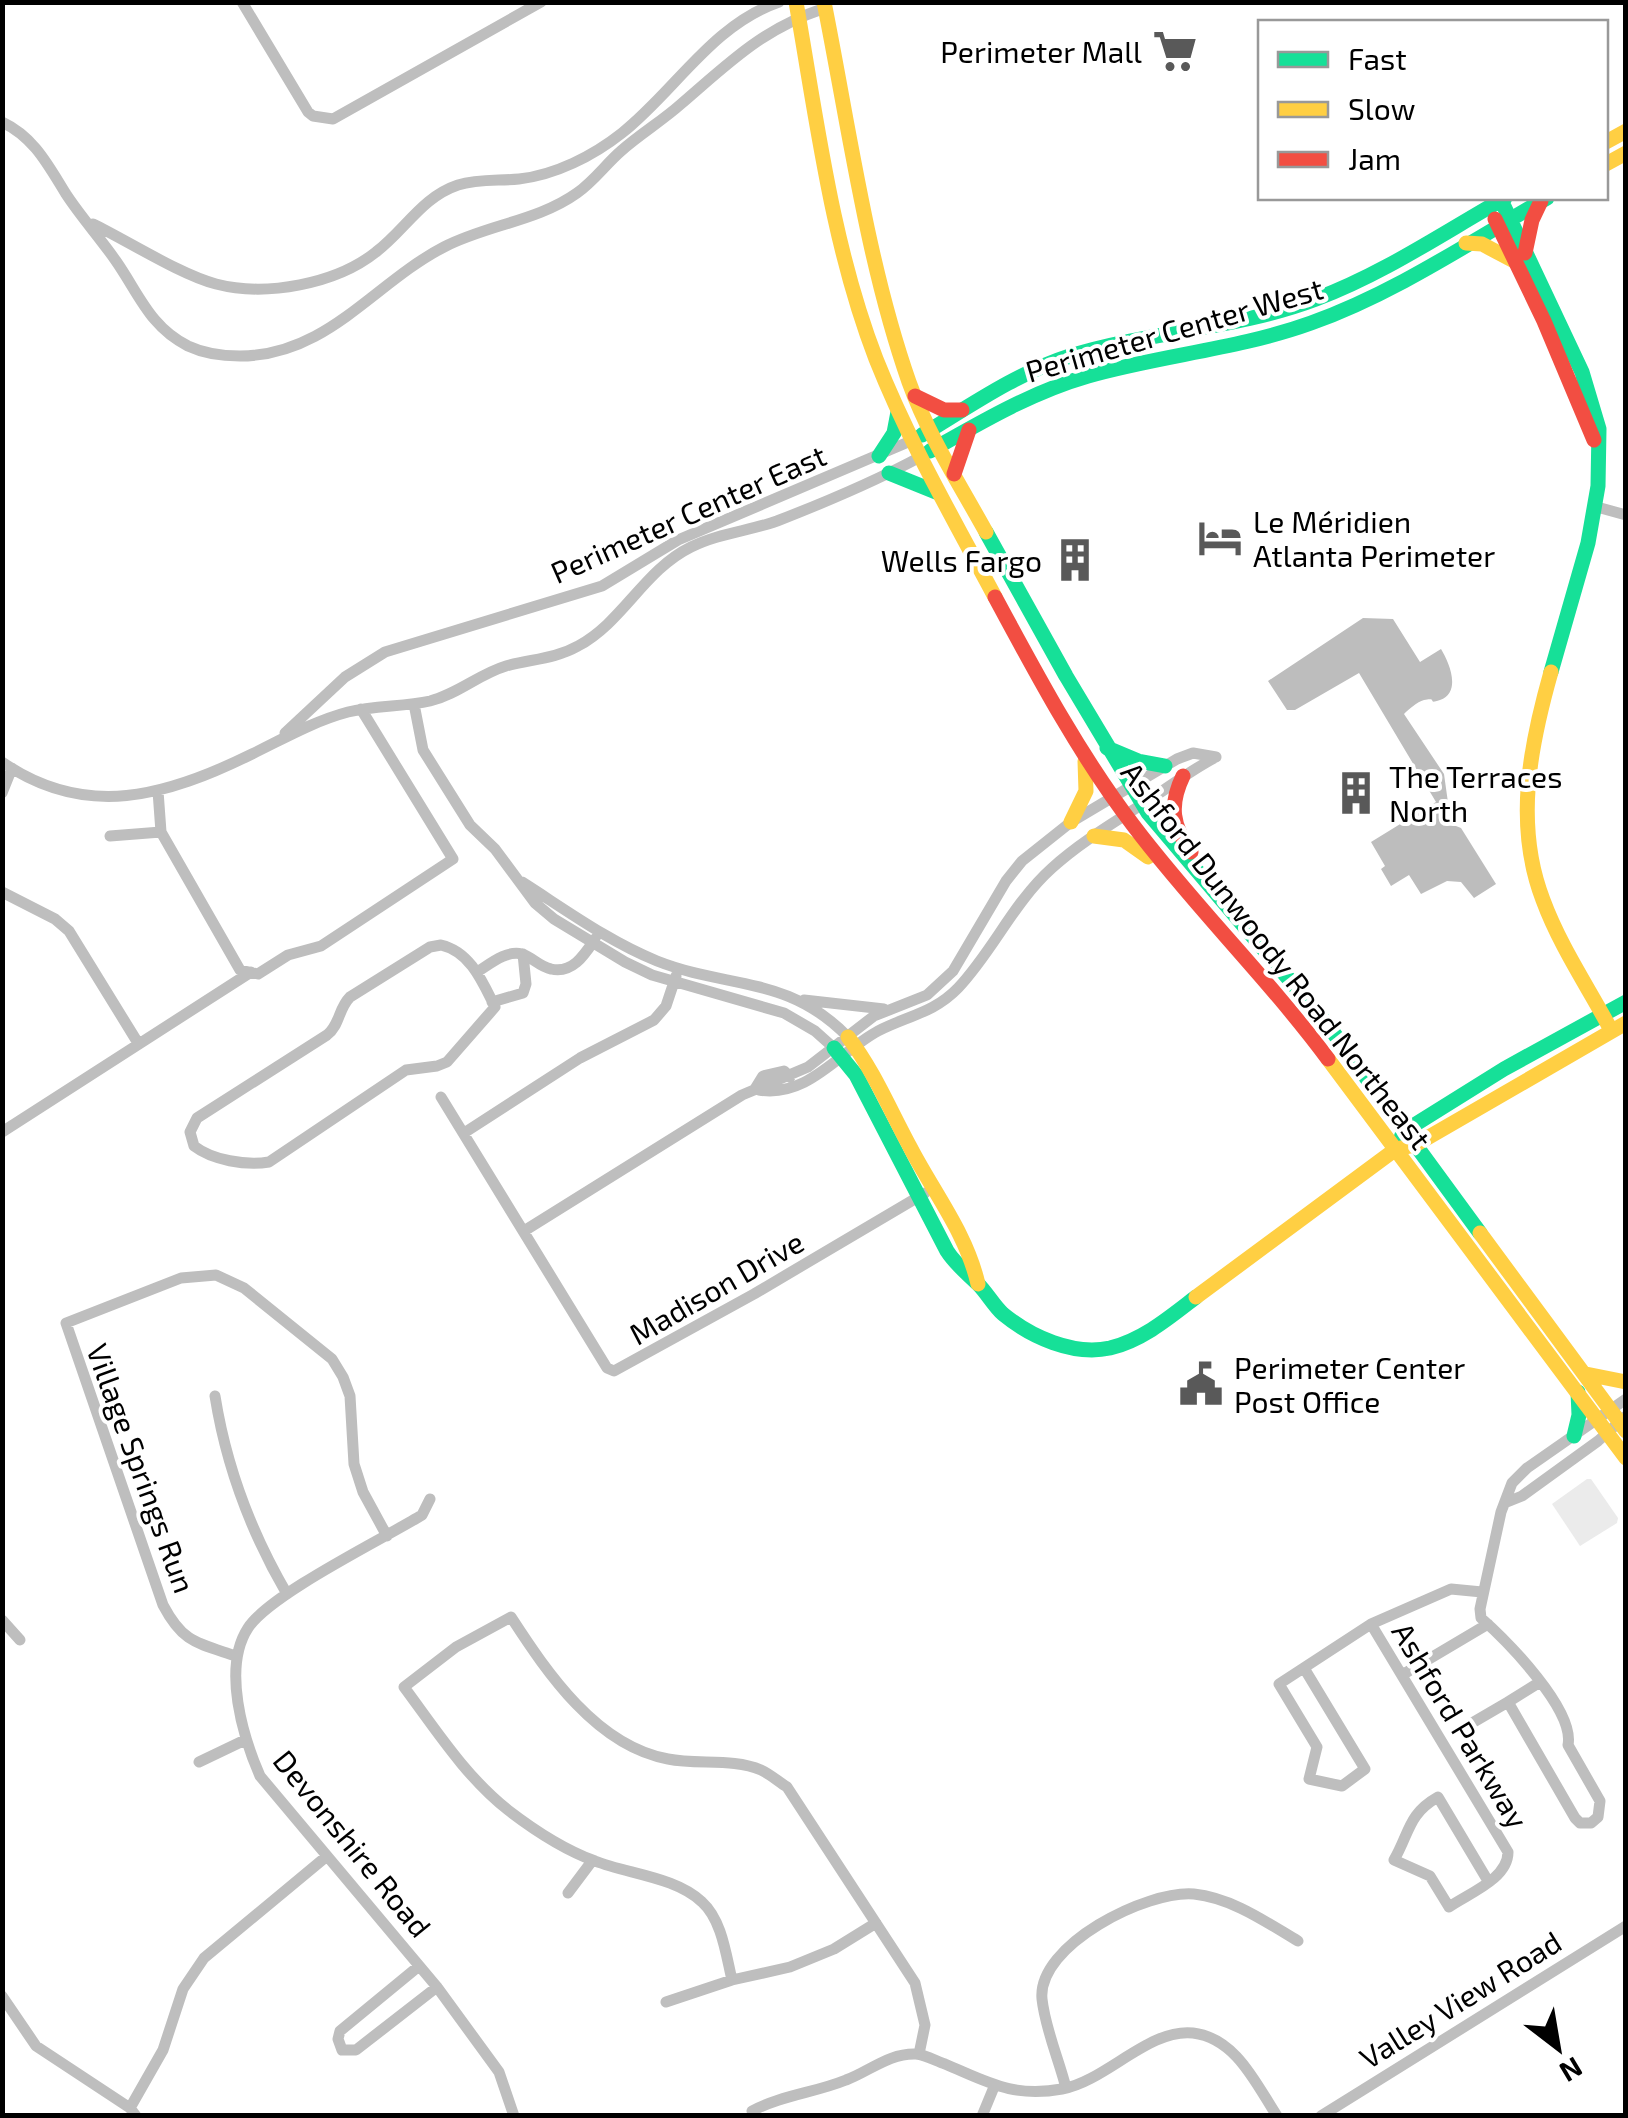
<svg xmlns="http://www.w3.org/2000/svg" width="1628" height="2118" viewBox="0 0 1628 2118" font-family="'Exo 2',sans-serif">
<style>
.green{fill:#ebebeb}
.water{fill:#bdbdbd}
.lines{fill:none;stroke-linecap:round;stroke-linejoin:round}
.street{stroke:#bebebe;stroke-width:11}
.fast{stroke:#16e098;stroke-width:15}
.slow{stroke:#ffcf43;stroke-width:15}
.jam{stroke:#f24e42;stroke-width:15}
.labels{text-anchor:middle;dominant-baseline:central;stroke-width:8;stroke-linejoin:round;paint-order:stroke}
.poi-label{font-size:30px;fill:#000;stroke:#fff;text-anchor:start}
.street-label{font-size:30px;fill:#000;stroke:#fff}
</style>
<rect width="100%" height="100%" fill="#fff"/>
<path class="green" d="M1587 1479H1591L1618 1518 1617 1523 1580 1546 1552 1504Z"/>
<path class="water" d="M1363 618 1393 619 1420 662 1441 649C1449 662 1462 692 1440 700 1426 705 1439 697 1424 700 1417 702 1409 709 1404 714L1444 774 1451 824 1461 828 1496 884 1474 898 1461 882 1447 881 1421 894 1409 875 1391 886 1381 869 1385 866 1371 842 1436 802 1359 673 1295 710H1287L1268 681Z"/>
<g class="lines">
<path class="street" d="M242 2 308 112 313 116 333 119 541 2
M2 122C34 137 48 165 66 194 81 217 100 238 116 261 139 294 150 327 188 346 205 354 222 356 240 356 327 356 374 283 444 247 486 225 538 221 577 193 594 181 606 164 621 151 640 134 662 121 681 104 730 62 762 29 825 8
M93 224C128 241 181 275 216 284 266 297 336 284 376 252 405 230 422 197 458 185 478 179 498 181 519 179 555 175 593 156 622 133 675 91 712 25 779 2
M1597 507 1626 515
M414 704 423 750 470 825 495 849 535 903 554 919 625 962 652 975 784 1013 815 1031 834 1048
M285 733 345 677 385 652 602 586 678 540 913 440
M2 762C86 820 167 796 252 754 283 739 314 721 348 712 375 705 403 707 430 701 458 694 479 674 506 666 531 659 555 659 578 646 623 622 644 570 691 547 719 533 749 531 777 521 826 502 876 481 922 456
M158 791 161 832 240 970 258 974 288 955 321 946 453 859 361 709
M2 793 12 768
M110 836 161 832
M522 882C566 910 608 941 657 961 728 989 788 975 848 1037
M2 892 55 919 69 931 138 1043
M441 945C471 952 483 983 495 1007L447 1062 437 1066 406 1070 269 1162C246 1166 212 1160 194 1146L190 1132 197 1118 327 1035C340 1025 338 1009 350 997L430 947Z
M477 972C490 964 506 950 522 954 532 957 540 967 551 969 573 974 585 954 595 939
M804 1000 884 1009
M492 1002 523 993 526 984 523 954
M755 1089 763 1076 784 1071 790 1077
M759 1090C808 1098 839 1052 878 1031 907 1016 934 1013 958 988 993 951 1013 903 1052 868 1084 839 1122 818 1158 794 1177 781 1195 768 1216 757
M441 1097 607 1368 614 1371 754 1294 925 1193
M2 1132 251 972
M464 1133 580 1058 654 1020 666 1006 676 976
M524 1231 742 1095 808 1067 874 1016 927 995 953 971 1006 881 1022 861 1071 822 1177 759 1193 753 1216 757
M215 1396C226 1465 252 1534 287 1594
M430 1499 422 1515C383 1539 270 1594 248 1628 222 1668 243 1737 260 1776L437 1987 499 2072 514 2116
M1507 1502 1522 1496 1598 1441 1626 1416
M2 1620 20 1640
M1371 1624 1508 1852C1508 1879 1469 1893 1449 1907L1430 1876 1394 1860C1410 1832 1408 1814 1438 1797L1488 1881
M236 1656C197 1643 183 1643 163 1605L66 1323 181 1278 216 1275 244 1288 332 1359 343 1377 350 1396 354 1464 363 1492 387 1536
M1304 1668 1365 1769 1342 1786 1309 1779 1317 1747 1279 1684 1371 1624 1451 1589 1482 1592
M1402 1675 1488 1624
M1508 1702 1540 1682
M1460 1730 1508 1702 1575 1818 1580 1823H1591L1598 1817 1600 1801 1568 1745C1575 1710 1507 1641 1481 1618L1480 1609 1501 1512 1512 1483 1527 1468 1626 1399
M199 1762 245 1740
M568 1893 592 1861
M419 1966 340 2031 338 2039 342 2050H356L437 1987
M732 1980C726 1955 722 1920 702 1902 676 1877 628 1874 595 1861 565 1850 534 1830 508 1810 466 1777 436 1730 404 1687L456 1647 511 1617C548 1674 597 1746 668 1759 698 1765 733 1758 761 1770 770 1774 779 1782 787 1787L915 1983 925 2025 919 2054
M2 1996 36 2046 130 2108 136 2116
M666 2002 732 1980 790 1967 834 1949 876 1923
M1066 2088C1059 2060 1045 2028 1042 1999 1037 1945 1147 1890 1194 1894 1232 1898 1266 1922 1298 1941
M130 2108 163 2050 183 1989 204 1958 327 1856
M752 2111C782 2095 814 2093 846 2080 870 2071 889 2053 916 2054 926 2055 936 2061 945 2064 988 2082 1013 2098 1062 2089 1106 2081 1149 2028 1193 2033 1236 2038 1256 2084 1277 2116
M982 2116 994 2087
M1321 2116 1626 1926"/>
<path class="fast" d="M1501 200 1582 372 1599 429 1598 486 1588 543 1551 672
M922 435C970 406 1017 373 1070 356 1151 331 1237 329 1316 299 1383 274 1443 233 1505 198
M930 451C981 422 1032 392 1088 376 1162 355 1239 349 1311 323 1395 293 1470 242 1547 198
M879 456 894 433 898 412
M889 473 936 492
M986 532 1066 676 1148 813 1327 1024 1480 1233
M1107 748 1138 761 1165 766
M834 1048 856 1075 947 1251C956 1265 967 1273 978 1284 987 1293 994 1306 1003 1314 1031 1337 1073 1356 1110 1348 1143 1340 1170 1317 1196 1297
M1400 1141 1403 1132 1504 1069 1626 1002
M1574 1436 1579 1415 1578 1392"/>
<path class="slow" d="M796 2C817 121 832 245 876 359 909 442 953 518 995 597
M824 2C849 127 867 262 909 382 928 435 959 483 986 532
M1606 142 1626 131
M1606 164 1626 153
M1466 243 1482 244 1514 261
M1551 672C1530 746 1514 825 1543 900 1560 946 1588 987 1611 1030
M1071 822 1086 791 1085 761
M1094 836 1124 840 1148 857
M848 1037C874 1071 889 1108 909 1145 933 1192 966 1232 978 1284
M1328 1059 1626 1458
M1480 1233 1626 1431
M1196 1297 1396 1149 1415 1145 1626 1023
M1586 1374 1626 1382"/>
<path class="jam" d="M1495 219 1544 321 1594 440
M1525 253 1532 220 1541 201
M915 396 944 410H962
M954 474 969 430
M995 597C1037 675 1079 754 1133 825 1194 906 1267 977 1328 1059
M1183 776C1169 805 1172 826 1191 852"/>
</g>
<defs>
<g id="supermarket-bare" transform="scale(3.45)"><path d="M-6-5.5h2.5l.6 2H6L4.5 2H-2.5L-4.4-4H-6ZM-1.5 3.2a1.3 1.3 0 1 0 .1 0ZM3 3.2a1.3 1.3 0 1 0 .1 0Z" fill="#595959" stroke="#fff" stroke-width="2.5" paint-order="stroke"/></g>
<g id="hotel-bare" transform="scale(3.45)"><path d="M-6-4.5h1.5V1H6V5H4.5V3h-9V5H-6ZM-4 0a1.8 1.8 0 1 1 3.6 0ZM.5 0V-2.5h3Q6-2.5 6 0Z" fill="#595959" stroke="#fff" stroke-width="2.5" paint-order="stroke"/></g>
<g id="building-bare" transform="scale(3.45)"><path d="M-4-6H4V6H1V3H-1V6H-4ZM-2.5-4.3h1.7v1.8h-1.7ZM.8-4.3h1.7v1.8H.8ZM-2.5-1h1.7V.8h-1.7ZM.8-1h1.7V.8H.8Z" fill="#595959" stroke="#fff" stroke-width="2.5" paint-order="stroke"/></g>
<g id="civic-bare" transform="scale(3.45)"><path d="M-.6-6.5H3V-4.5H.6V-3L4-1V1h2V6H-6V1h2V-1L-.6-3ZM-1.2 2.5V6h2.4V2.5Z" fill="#595959" stroke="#fff" stroke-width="2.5" paint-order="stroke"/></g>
</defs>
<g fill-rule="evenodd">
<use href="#supermarket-bare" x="1175" y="51"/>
<use href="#hotel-bare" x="1220" y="538"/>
<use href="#building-bare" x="1075" y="560"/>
<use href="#building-bare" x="1356" y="793"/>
<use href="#civic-bare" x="1201" y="1384"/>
</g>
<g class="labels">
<g class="poi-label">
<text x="1142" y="51" text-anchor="end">Perimeter Mall</text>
<text x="1253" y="521">Le Méridien<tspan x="1253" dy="34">Atlanta Perimeter</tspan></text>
<text x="1042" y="560" text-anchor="end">Wells Fargo</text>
<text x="1389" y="776">The Terraces<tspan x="1389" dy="34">North</tspan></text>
<text x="1234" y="1367">Perimeter Center<tspan x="1234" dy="34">Post Office</tspan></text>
</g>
<g class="street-label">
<text transform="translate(1174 329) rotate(-16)">Perimeter Center West</text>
<text transform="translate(688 513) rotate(-24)">Perimeter Center East</text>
<text transform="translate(1277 955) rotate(52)">Ashford Dunwoody Road Northeast</text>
<text transform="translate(716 1287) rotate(-30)">Madison Drive</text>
<text transform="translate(142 1468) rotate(70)">Village Springs Run</text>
<text transform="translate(1461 1725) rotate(59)">Ashford Parkway</text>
<text transform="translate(353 1843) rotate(51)">Devonshire Road</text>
<text transform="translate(1460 1999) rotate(-32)">Valley View Road</text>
</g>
</g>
<rect width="1628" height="2118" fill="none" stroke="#000000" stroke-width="10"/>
<rect x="1258" y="20" width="350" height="180" fill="#ffffff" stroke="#999999" stroke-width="2.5"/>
<rect x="1278" y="52" width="50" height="15" fill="#16e098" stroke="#999999" stroke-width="2.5"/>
<text x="1348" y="70" font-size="30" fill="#000000">Fast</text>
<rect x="1278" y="102" width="50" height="15" fill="#ffcf43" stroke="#999999" stroke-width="2.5"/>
<text x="1348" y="120" font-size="30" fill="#000000">Slow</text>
<rect x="1278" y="152" width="50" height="15" fill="#f24e42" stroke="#999999" stroke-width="2.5"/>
<text x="1348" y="170" font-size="30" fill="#000000">Jam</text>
<g transform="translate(1558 2048) rotate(149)" stroke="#ffffff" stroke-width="8" paint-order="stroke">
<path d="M0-8L18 38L0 25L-18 38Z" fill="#000000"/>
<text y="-15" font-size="28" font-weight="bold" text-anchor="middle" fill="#000000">N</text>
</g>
</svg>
